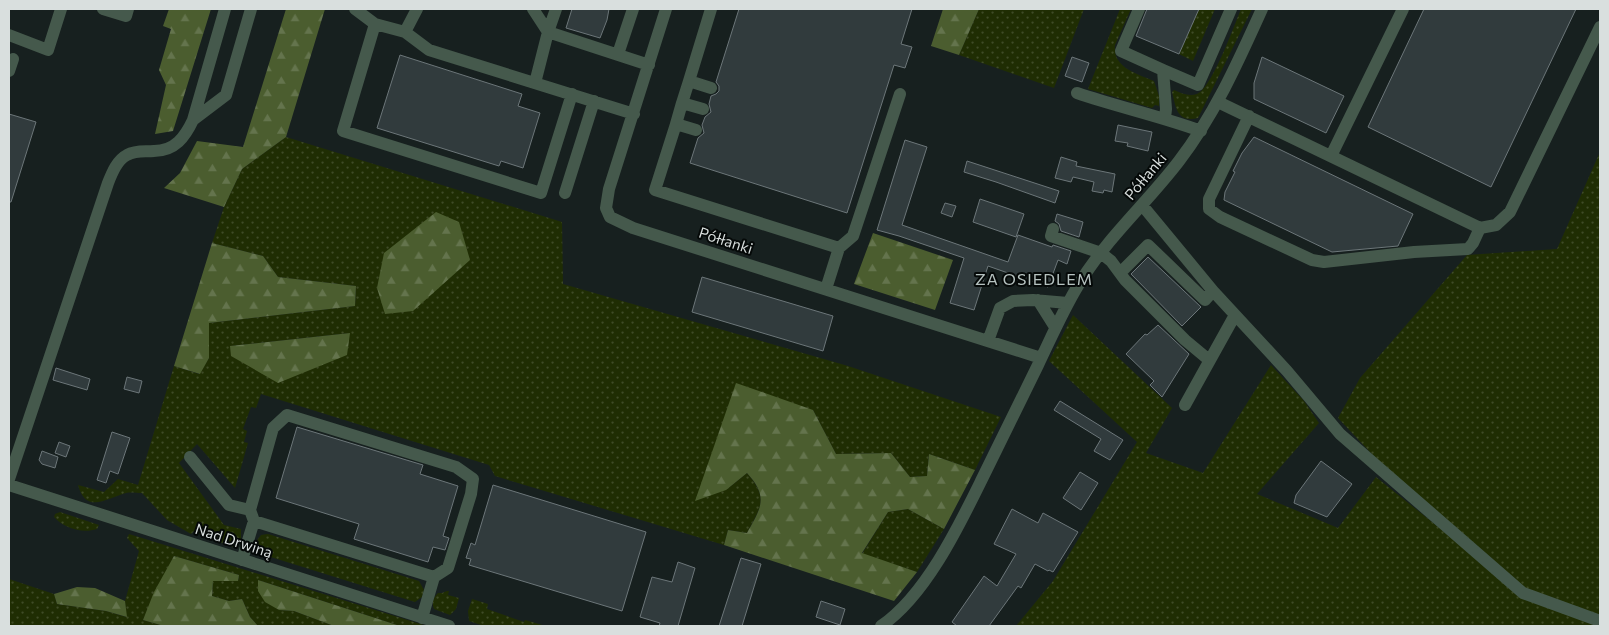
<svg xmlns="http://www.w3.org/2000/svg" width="1609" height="635" viewBox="0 0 1609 635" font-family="Commissioner,sans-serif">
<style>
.grass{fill:url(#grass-dots);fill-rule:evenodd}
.forest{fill:url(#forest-firs)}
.building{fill:#313b3d;stroke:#6c7679}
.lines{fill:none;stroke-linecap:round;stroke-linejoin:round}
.minor{stroke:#45594c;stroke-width:12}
.labels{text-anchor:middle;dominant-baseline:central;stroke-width:4;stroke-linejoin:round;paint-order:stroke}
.street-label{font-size:15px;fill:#d9dfde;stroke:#050908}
.neighbourhood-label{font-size:16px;letter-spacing:1px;fill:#b6c2c0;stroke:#050908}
</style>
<defs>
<pattern id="grass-dots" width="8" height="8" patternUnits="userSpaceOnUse" patternTransform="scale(1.25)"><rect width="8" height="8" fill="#1f2d03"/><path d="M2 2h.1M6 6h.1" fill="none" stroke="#3f4b27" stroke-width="1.8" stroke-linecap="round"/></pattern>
<pattern id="forest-firs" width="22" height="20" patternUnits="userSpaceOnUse" patternTransform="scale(1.25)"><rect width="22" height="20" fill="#4b5d2f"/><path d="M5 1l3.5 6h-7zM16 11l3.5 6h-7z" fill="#64744d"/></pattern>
</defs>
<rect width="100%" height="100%" fill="#17201f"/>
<path class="grass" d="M979 9H1084L1054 88 959 55Z
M1120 9H1131L1115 45C1112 68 1138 74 1154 81L1159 96V106L1155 105 1152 108 1088 89Z
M1199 9H1215L1193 61 1179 54Z
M1241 9H1252L1198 118C1177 123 1176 108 1172 92L1174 90C1181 93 1189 97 1197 94 1212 88 1234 26 1241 9Z
M286 137 562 222 563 284 848 366 1001 417 975 470 929 454 927 476 910 477 891 453 836 454 813 410 726 490 747 473C769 499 761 506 747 533L728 530 724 545 495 476 489 465 261 394 256 408 251 407 243 429 247 431 244 442 248 443 235 488 197 444 179 463 224 525 241 529V541L234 547 207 538 194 531 191 534 167 520 142 493C137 493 131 492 126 493 107 498 86 515 78 485L104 492 118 479 138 485 174 366 199 374 209 358V323L355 306 356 286 278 277 263 256 212 243 224 207 242 169ZM350 333 231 356V346Z
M1600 152V626H1016L1053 581 1137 442 1049 361 1073 315 1172 408 1146 453 1203 473 1271 365 1304 401 1319 423 1257 494 1338 528 1376 477 1447 534 1338 418 1360 378 1467 255 1557 249Z
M908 509 944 529 917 572 862 554 888 512Z
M60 512 99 525 97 529C82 534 64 528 54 517L55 514Z
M129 534 427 626H400L258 580 279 610 294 611 334 626H258L250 617 242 599 229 601 212 596 213 581H238L239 575 174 556 143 620 164 626H9V579L54 594 57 604 106 611 126 617 125 601 139 551 127 538Z
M268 534 419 581 424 590 422 597 415 602 258 553C253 546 256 541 261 535Z
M447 591H449L448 595 459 598 456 609 450 615 434 609C431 602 434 597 438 593H442Z
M472 599 488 604 487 609 524 622 525 620 546 626H484L469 621 468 611Z"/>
<path class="forest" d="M169 9H211L173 131 155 134 166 85 159 70 171 29 163 26Z
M286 9H325L286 137 242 169 224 207 164 188 180 173 197 141 243 147Z
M943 9H979L959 55 931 46Z
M436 212 459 222 470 260 413 311 385 314 377 288 384 253Z
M873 233 953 260 935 310 854 284Z
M212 243 263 256 278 277 356 286 355 306 209 323V358L200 374 174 366Z
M350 333 347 355 278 383 231 356 230 346Z
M736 383 813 410 836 454 891 453 910 477 927 476 929 454 975 470 944 529 908 509 888 512 862 553 917 572 894 601 724 545 728 530 747 533C761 508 769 497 747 473L726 490 695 501Z
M174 556 239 575 238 581H213L212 596 229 601 242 599 250 617 258 626H164L143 620 154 592Z
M258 580 400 626H334L294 611 279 610 265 602 258 591Z
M77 587 95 588 125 601 127 617 106 611 57 604 54 594Z"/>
<path class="building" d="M572 9H609L607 20 600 38 566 28Z
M739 9H912L901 44 912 47 905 68 894 65 847 213 690 163 698 138 704 133 702 125 705 117 711 112 709 104 711 96 716 94 719 91V86L716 82Z
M1147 9H1199L1179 54 1136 36Z
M1424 9H1576L1491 187 1368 127Z
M400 55 522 94 518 106 540 113 523 168 501 161 499 166 377 128Z
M1072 57 1089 63 1082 82 1065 76Z
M1262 57 1344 96 1326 133 1254 99V83Z
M9 114 36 122 11 202H9Z
M1118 125 1152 132 1148 151 1127 146 1128 143 1115 141Z
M1254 137 1413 214 1398 246 1332 252 1224 200 1225 192 1235 172 1233 171 1242 153Z
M905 140 927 147 902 225 1008 262 1018 235 1052 247 1053 245 1071 251 1067 264 1058 260 1048 287 988 266 974 310 950 303 964 258 899 236 877 230Z
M1061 157 1077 162 1076 166 1115 174 1112 192 1104 190 1103 193 1092 191 1094 182 1073 177 1071 182 1055 178Z
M967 161 1059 191 1055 203 996 182 964 172Z
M980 199 1024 214 1016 237 973 222Z
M945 203 956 206 952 217 941 213Z
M1057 214 1083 222 1079 237 1061 231 1059 224 1055 221Z
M1148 257 1201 307 1182 326 1131 274Z
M702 277 833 316 823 351 692 312Z
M1158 325 1189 354 1162 397 1150 385 1154 381 1126 354 1145 334 1147 335Z
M56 368 90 379 87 390 53 380Z
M127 377 142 381 139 393 124 389Z
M1060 401 1123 440 1110 460 1094 451 1101 439 1054 410Z
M297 427 423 465 420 474 458 486 443 536 449 538 445 550 433 547 428 562 354 539 359 524 276 498Z
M112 432 130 438 118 474 110 471 106 483 97 480Z
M59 442 70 446 66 457 55 453Z
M42 451 58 457 55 468 42 464 39 460Z
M1321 461 1352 484 1327 517 1294 503 1296 495Z
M1080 472 1098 483 1081 510 1063 498Z
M493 485 646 532 622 611 469 565 471 559 466 558 471 543 475 545Z
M1012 509 1038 523 1043 513 1078 532 1053 572 1049 570 1048 571 1035 564 1021 588 1018 586 989 626H957L952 622 984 576 997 586 1016 554 994 544Z
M741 558 761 564 742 626H719Z
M678 562 695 568 678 626H659L660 623 640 617 652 577 672 582Z
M821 601 845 609 840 625 816 617Z"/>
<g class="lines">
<path class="minor" d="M103 9 126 16 128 9
M355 9 375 24
M533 9 548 32 556 9
M666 9 609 189 606 208 610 217 633 228 1041 358
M1139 9 1121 51 1163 70 1166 109 1165 118
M405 32 417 9
M9 35 48 50 61 9
M618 54 633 9
M1163 70 1198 85 1231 9
M9 71 13 59
M689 81 711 9
M535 83 548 32 649 65
M1077 93C1118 107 1160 116 1201 131
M572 94 541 193 343 131 375 24 405 32 429 50 634 114
M1218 102 1480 228 1496 225 1510 212 1600 27
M682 103 689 81 711 88
M1249 116 1209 199V209L1220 217 1312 260 1324 262 1414 252 1468 249 1473 243 1480 228
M193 120 226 95 251 9
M676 124 682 103 703 109
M696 130 676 124 655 190 839 248
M1331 156 1403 9
M565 193 594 101
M1142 205 1213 291 1287 371 1340 434 1523 593 1600 621
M1053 229 1051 236 1101 253 1111 261 1125 280 1185 340 1209 360
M1120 273 1148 245 1205 300 1213 291
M826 289 839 248 853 236 900 94
M1038 300 1055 327
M988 341 1000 308 1013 301 1033 300 1068 303
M1185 405 1235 315
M190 457 229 505 250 510
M9 479 108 183C112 173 117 160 127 155 136 150 145 152 154 151 175 151 185 137 193 120L225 9
M9 485 449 626
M254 521 434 577
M242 560 254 521 250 510 273 428 287 415 456 467 473 479 471 494 448 568 434 577 422 618
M881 626C925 596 958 528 981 481 1000 442 1019 404 1038 365 1051 338 1063 310 1079 284 1106 239 1147 203 1179 161 1215 114 1238 62 1262 9"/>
</g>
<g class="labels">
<g class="street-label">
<text transform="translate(1145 176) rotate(-50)">Półłanki</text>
<text transform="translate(726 240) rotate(18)">Półłanki</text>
<text transform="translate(234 540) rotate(18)">Nad Drwiną</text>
</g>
<g class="neighbourhood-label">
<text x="1034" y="278">ZA OSIEDLEM</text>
</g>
</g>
<rect width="1609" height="635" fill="none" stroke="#d9dfde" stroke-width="20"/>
</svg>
